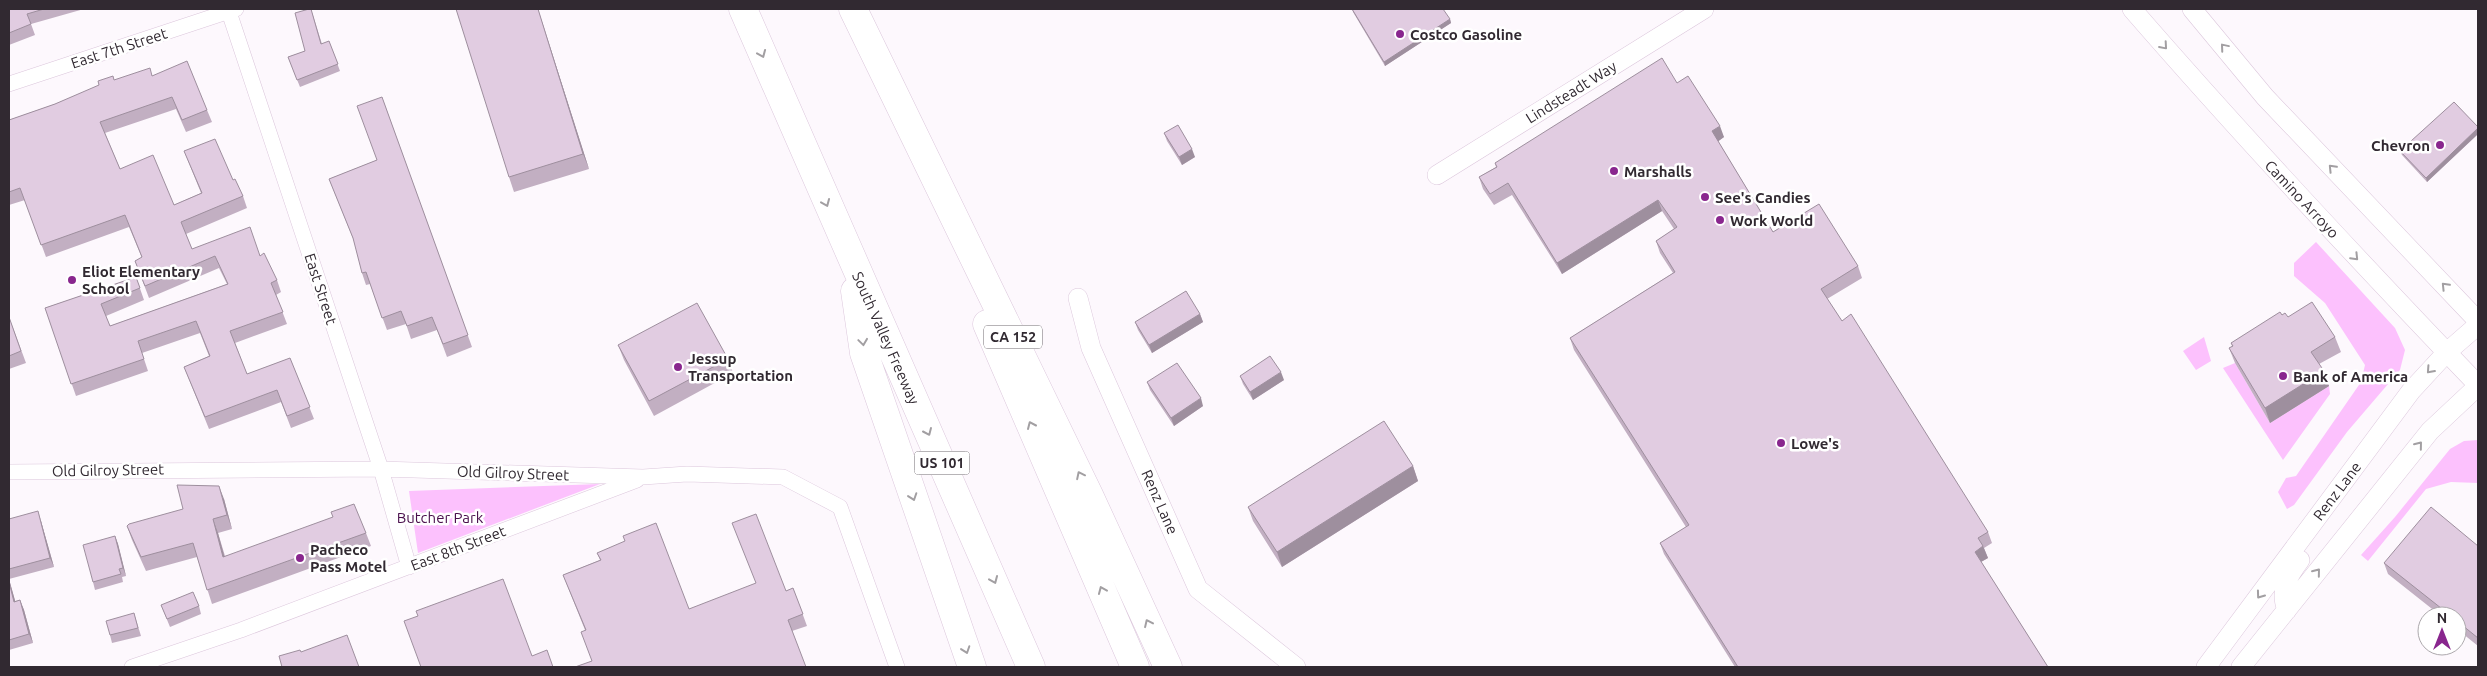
<svg xmlns="http://www.w3.org/2000/svg" width="2487" height="676" viewBox="0 0 2487 676" font-family="Ubuntu,sans-serif">
<style>
.green{fill:#fcc1fd}
.lines{fill:none;stroke-linecap:round;stroke-linejoin:round}
.minor-casing{stroke:#dcc7dc;stroke-width:16}
.tertiary-casing{stroke:#dcc7dc;stroke-width:20}
.motorway-casing{stroke:#dcc7dc;stroke-width:29}
.minor{stroke:#fff;stroke-width:15}
.tertiary{stroke:#fff;stroke-width:19}
.motorway{stroke:#fff;stroke-width:28}
.wall{fill:#c2afc2}
.shaded-wall{fill:#9e8f9e}
.building{fill:#e1cce1;stroke:#9e8f9e}
.oneway{stroke:#a29fa2}
.poi-dot{fill:#89268e;stroke:#fff;stroke-width:2}
.labels{text-anchor:middle;dominant-baseline:central;stroke-width:5;stroke-linejoin:round;paint-order:stroke}
.shield{fill:#fff;stroke:#6f696f;stroke-width:1}
.shield-label{font-size:14px;font-weight:bold;fill:#312931}
.poi-label{font-size:15px;font-weight:bold;fill:#312931;stroke:#fff;text-anchor:start}
.street-label{font-size:15px;fill:#312931;stroke:#fff}
.park-label{font-size:15px;fill:#490f4c;stroke:#fff}
</style>
<rect width="100%" height="100%" fill="#fdf8fd"/>
<path class="green" d="M2316 242 2395 328 2405 350 2400 370 2347 432 2294 505 2287 509 2278 492 2286 478 2296 476 2361 382 2365 365 2325 303 2294 276V263Z
M2204 337 2211 361 2196 370 2183 351Z
M2235 363 2270 423 2329 386 2330 394 2283 460 2223 368Z
M2478 440V483L2451 482 2426 489 2368 561 2361 555 2395 517 2450 449 2464 441Z
M600 484 418 553 409 491Z"/>
<g class="lines">
<g class="minor-casing">
<path id="minor" d="M229 12 381 469 409 567
M9 84 236 9
M9 472 381 469 643 477 687 474 783 477 840 507 897 667
M132 667 241 630 637 480"/>
</g>
<g class="tertiary-casing">
<path id="tertiary" d="M2132 9C2244 138 2360 262 2478 385
M2192 9 2265 97 2478 321
M1437 175 1704 9
M1078 298 1091 348 1198 589 1296 667
M2287 610C2279 590 2288 576 2300 560
M2206 667 2411 391 2447 352 2478 325
M2241 667 2430 431 2478 386"/>
</g>
<g class="motorway-casing">
<path id="motorway" d="M743 9 1031 667
M853 9 1089 495 1168 667
M855 291 864 353 972 667
M987 324 1135 667"/>
</g>
<use href="#minor" class="minor"/>
<use href="#tertiary" class="tertiary"/>
<use href="#motorway" class="motorway"/>
</g>
<path class="wall" d="M9 9H84L31 24 35 35 9 45Z
M311 9 322 44 329 41 340 71 300 87 288 57 305 51Z
M538 9 589 169 514 192 509 177Z
M1352 9 1450 19 1451 23 1385 66 1353 12Z
M152 76 207 110 212 122 186 132 176 109 105 133 120 169 174 205 201 193 184 151 233 180 243 196 247 208 186 234 192 249 260 256 277 280 281 292 276 295 287 324 235 343 247 374 290 358 314 419 291 428 281 402 209 429 184 367 209 356 200 333 142 353 148 371 76 396 45 308 136 277 144 300 106 316 110 326 227 284 219 268 149 298 135 261 142 258 129 227 46 257 25 200 9 205V120L55 104 115 80Z
M1677 83 1724 137 1718 141 1773 232 1858 266 1862 278 1827 299 1842 321 1988 532 1992 543 1984 548 1988 558 1981 562 2048 667H1735L1664 554 1660 543 1686 527 1574 350 1570 338 1673 273 1660 253 1656 241 1674 229 1662 211 1562 274 1512 195 1494 205 1483 189 1479 177 1496 167 1495 163Z
M382 97 472 347 447 357 437 330 411 339 406 324 387 330 370 284 366 285 362 273 354 241 329 179 377 160Z
M2478 127V134L2427 182 2402 155 2400 151Z
M1164 133 1195 157 1182 165 1167 141Z
M1200 314 1203 322 1152 353 1138 330 1135 322Z
M2282 315 2335 337 2341 352 2319 364 2324 371 2329 386 2270 423 2235 363 2229 348 2232 346 2231 343Z
M9 317 26 363 9 369Z
M618 345 728 359 733 373 654 416 624 360Z
M1240 376 1284 380 1253 400 1243 384Z
M1147 382 1203 406 1174 426 1150 390Z
M1413 466 1418 481 1282 567 1253 521 1248 507Z
M224 499 232 529 218 533 225 556 366 533 371 546 212 604 197 557 146 571 132 540 127 526Z
M9 519 41 521 54 567 9 579 15 601 20 600 24 610 33 643 9 650Z
M115 536 118 544 126 576 122 577 123 582 95 590 93 582Z
M2478 546V646L2457 629V616H2441L2388 574 2384 563Z
M597 553 689 609 786 591 793 588 807 626 792 631 592 661 585 630 563 575 600 560Z
M161 605 199 606 201 614 170 627Z
M134 613 141 636 112 643 110 635Z"/>
<path class="shaded-wall" d="M538 9 589 169 583 154Z
M1450 19 1451 23 1385 66 1384 62Z
M1720 126 1724 137 1716 143 1712 131Z
M2478 128V134L2427 182 2426 178Z
M1192 149 1195 157 1182 165 1179 157Z
M1658 200 1662 211 1562 274 1557 263Z
M1200 314 1203 322 1152 353 1149 345Z
M2324 371 2329 386 2270 423 2265 408Z
M1281 372 1284 380 1253 400 1250 392Z
M1201 398 1203 406 1174 426 1171 418Z
M1413 466 1418 481 1282 567 1277 552Z
M219 486 224 499 232 529 227 515Z
M38 511 41 521 54 567 50 558Z
M213 519 218 533 228 570 223 557Z
M115 536 118 544 126 576 123 568Z
M1983 546 1988 558 1979 563 1975 552Z
M9 579 18 611 14 602 9 582Z
M20 600 24 610 33 643 29 634Z"/>
<path class="building" d="M9 9H44L27 14 31 24 9 33Z
M309 9H311L321 44 329 41 338 64 297 80 288 57 305 51 295 13Z
M456 9H538L583 154 509 177Z
M1352 9H1443L1450 19 1384 62Z
M1662 58 1677 83 1688 76 1720 126 1712 131 1773 232 1819 204 1858 266 1821 289 1842 321 1851 314 1988 532 1978 538 1983 546 1975 552 2048 667H1738L1660 543 1689 525 1570 338 1675 272 1656 241 1677 227 1658 200 1557 263 1508 183 1490 194 1479 177 1497 167 1495 163Z
M187 61 207 110 182 120 172 97 100 122 120 169 153 155 174 205 202 193 184 151 215 139 233 180 235 179 243 196 181 222 192 249 250 227 260 256 264 253 277 280 271 283 283 312 230 331 247 374 290 358 310 407 287 416 277 390 205 417 184 367 210 356 196 321 138 341 144 359 71 384 45 308 136 277 140 288 101 304 110 326 228 284 215 256 145 286 135 261 142 257 125 215 41 245 20 188 9 192V120L55 104 99 85 98 81 113 76 114 80 150 68 152 76Z
M382 97 468 335 443 344 432 317 407 326 401 311 382 318 366 272 362 273 353 238 329 179 377 160 357 106Z
M2454 102 2478 127V128L2426 178 2400 151Z
M1178 125 1192 149 1179 157 1164 133Z
M1186 291 1200 314 1149 345 1135 322Z
M2312 302 2335 337 2311 352 2324 371 2265 408 2229 348 2233 346 2231 343 2280 312 2282 315 2285 313 2288 317Z
M697 303 728 359 649 401 618 345Z
M9 317 21 351 9 356Z
M1270 356 1281 372 1250 392 1240 376Z
M1177 363 1201 398 1171 418 1147 382Z
M1384 421 1413 466 1277 552 1248 507Z
M177 485 219 486 227 515 213 519 223 557 333 517 331 512 354 504 366 533 207 590 193 543 141 557 127 526 129 524 183 509Z
M2431 507 2478 546V638L2457 621V616H2451L2384 563Z
M38 511 50 558 9 569V519Z
M756 514 786 591 793 588 803 614 788 620 806 667H575L592 661 581 632 586 630 563 575 601 560 597 553 625 541 623 536 656 523 689 609 756 583 732 523Z
M115 536 123 568 119 569 121 574 93 582 83 545Z
M503 579 532 656 547 650 553 667H421L404 621 418 616 416 611Z
M9 582 14 602 20 600 29 634 9 640Z
M193 592 199 606 167 619 161 605Z
M134 613 138 628 110 635 106 621Z
M347 635 359 667H282L279 656 300 650 301 652Z"/>
<defs><path id="oneway-chevron" d="M-2-3.5L2.5 0L-2 3.5" fill="none" stroke-width="1.6" stroke-linecap="round" stroke-linejoin="round" transform="scale(1.25)"/></defs>
<g class="oneway">
<use href="#oneway-chevron" transform="translate(2164 46) rotate(49)"/>
<use href="#oneway-chevron" transform="translate(2224 47) rotate(-130)"/>
<use href="#oneway-chevron" transform="translate(762 54) rotate(67)"/>
<use href="#oneway-chevron" transform="translate(2332 168) rotate(-134)"/>
<use href="#oneway-chevron" transform="translate(826 203) rotate(67)"/>
<use href="#oneway-chevron" transform="translate(2355 257) rotate(46)"/>
<use href="#oneway-chevron" transform="translate(2445 286) rotate(-134)"/>
<use href="#oneway-chevron" transform="translate(863 342) rotate(82)"/>
<use href="#oneway-chevron" transform="translate(2430 370) rotate(132)"/>
<use href="#oneway-chevron" transform="translate(1031 425) rotate(-114)"/>
<use href="#oneway-chevron" transform="translate(928 432) rotate(66)"/>
<use href="#oneway-chevron" transform="translate(2419 445) rotate(-51)"/>
<use href="#oneway-chevron" transform="translate(1080 475) rotate(-116)"/>
<use href="#oneway-chevron" transform="translate(913 497) rotate(71)"/>
<use href="#oneway-chevron" transform="translate(2317 572) rotate(-51)"/>
<use href="#oneway-chevron" transform="translate(994 580) rotate(67)"/>
<use href="#oneway-chevron" transform="translate(1102 590) rotate(-113)"/>
<use href="#oneway-chevron" transform="translate(2260 595) rotate(126)"/>
<use href="#oneway-chevron" transform="translate(1148 623) rotate(-115)"/>
<use href="#oneway-chevron" transform="translate(966 650) rotate(71)"/>
</g>
<g class="poi-dot">
<circle cx="1400" cy="34" r="5"/>
<circle cx="2440" cy="145" r="5"/>
<circle cx="1614" cy="171" r="5"/>
<circle cx="1705" cy="197" r="5"/>
<circle cx="1720" cy="220" r="5"/>
<circle cx="72" cy="280" r="5"/>
<circle cx="678" cy="367" r="5"/>
<circle cx="2283" cy="376" r="5"/>
<circle cx="1781" cy="443" r="5"/>
<circle cx="300" cy="558" r="5"/>
</g>
<g class="labels">
<g class="shield">
<rect x="984" y="325.5" width="58" height="23" rx="4"/>
<rect x="914.5" y="451.5" width="55" height="23" rx="4"/>
</g>
<g class="shield-label">
<text x="1013" y="337">CA 152</text>
<text x="942" y="463">US 101</text>
</g>
<g class="poi-label">
<text x="1410" y="34">Costco Gasoline</text>
<text x="2430" y="145" text-anchor="end">Chevron</text>
<text x="1624" y="171">Marshalls</text>
<text x="1715" y="197">See's Candies</text>
<text x="1730" y="220">Work World</text>
<text x="82" y="271">Eliot Elementary<tspan x="82" dy="17">School</tspan></text>
<text x="688" y="358">Jessup<tspan x="688" dy="17">Transportation</tspan></text>
<text x="2293" y="376">Bank of America</text>
<text x="1791" y="443">Lowe's</text>
<text x="310" y="549">Pacheco<tspan x="310" dy="17">Pass Motel</tspan></text>
</g>
<g class="street-label">
<text transform="translate(119 48) rotate(-18)">East 7th Street</text>
<text transform="translate(1571 92) rotate(-32)">Lindsteadt Way</text>
<text transform="translate(2302 199) rotate(47)">Camino Arroyo</text>
<text transform="translate(321 289) rotate(72)">East Street</text>
<text transform="translate(886 338) rotate(66)">South Valley Freeway</text>
<text transform="translate(108 470) rotate(-1)">Old Gilroy Street</text>
<text transform="translate(513 473) rotate(2)">Old Gilroy Street</text>
<text transform="translate(2337 491) rotate(-53)">Renz Lane</text>
<text transform="translate(1160 502) rotate(66)">Renz Lane</text>
<text transform="translate(458 548) rotate(-21)">East 8th Street</text>
</g>
<g class="park-label">
<text x="440" y="517">Butcher Park</text>
</g>
</g>
<rect width="2487" height="676" fill="none" stroke="#312931" stroke-width="20"/>
<g transform="translate(2442 631)"><circle r="24" fill="#ffffff" stroke="#ada9ad"/>
<path d="M0-4L9 19L0 12L-9 19Z" fill="#89268e"/>
<text y="-8" font-size="14" font-weight="bold" text-anchor="middle" fill="#312931">N</text>
</g>
</svg>
